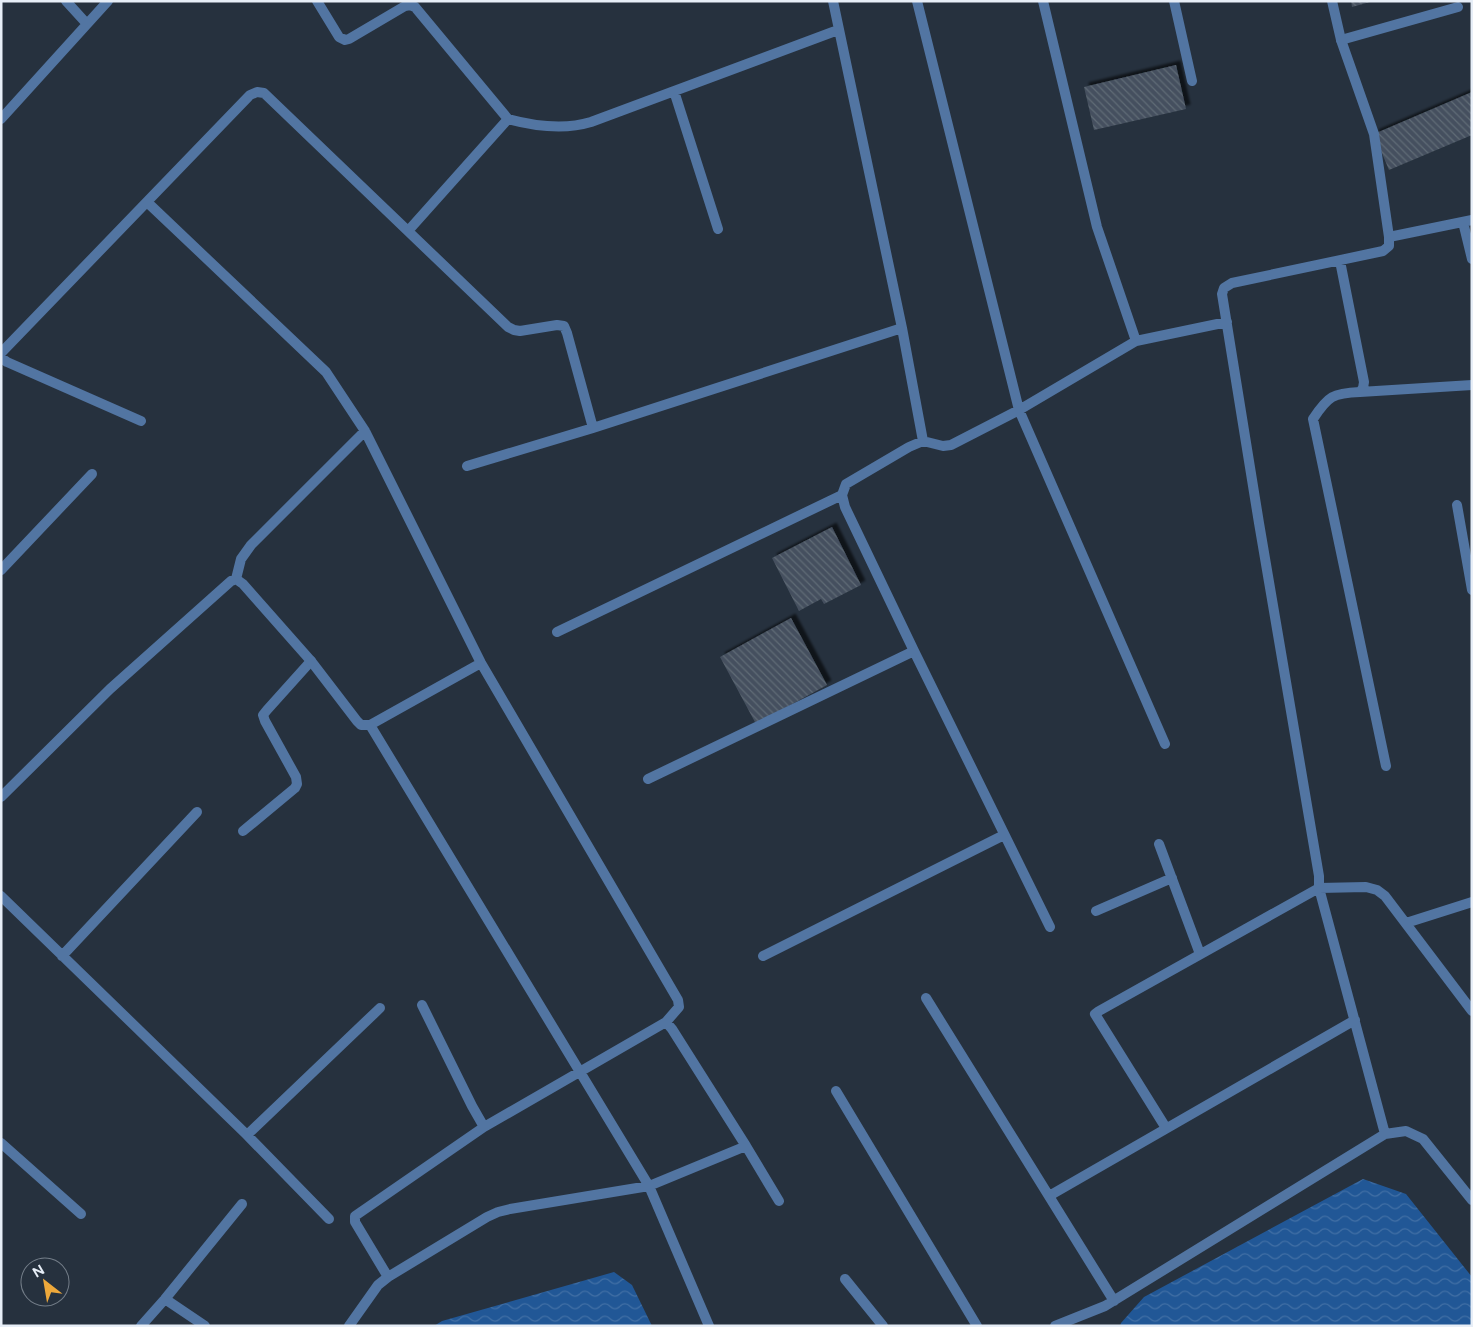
<svg xmlns="http://www.w3.org/2000/svg" width="1473" height="1327" viewBox="0 0 1473 1327" font-family="Figtree,sans-serif">
<style>
.water{fill:url(#water-waves)}
.building{fill:url(#building-back-hatch);filter:url(#shadow)}
.lines{fill:none;stroke-linecap:round;stroke-linejoin:round}
.lane{stroke:#5275a2;stroke-width:10}
.street{stroke:#5275a2;stroke-width:10}
</style>
<defs>
<pattern id="water-waves" width="16" height="10" patternUnits="userSpaceOnUse" patternTransform="scale(1.25)"><rect width="16" height="10" fill="#215796"/><path d="M0 5q4-4 8 0t8 0" fill="none" stroke="#416fa5"/></pattern>
<pattern id="building-back-hatch" width="6" height="6" patternUnits="userSpaceOnUse" patternTransform="scale(1.25)"><rect width="6" height="6" fill="#45505e"/><path d="M-1 5l2 2M0 0l6 6M5-1l2 2" fill="none" stroke="#606a76"/></pattern>
<filter id="shadow"><feDropShadow dx="4.5" dy="-4.5" stdDeviation="1" flood-color="#0009"/></filter>
</defs>
<rect width="100%" height="100%" fill="#26313e"/>
<path class="water" d="M1363 1179 1406 1194 1472 1277V1326H1120L1121 1323 1144 1297Z
M614 1272 632 1285 652 1326H434L442 1321Z"/>
<path class="building" d="M1351 1H1370V2L1352 7Z
M1176 65 1186 109 1094 130 1084 87Z
M1472 92V135L1389 170 1374 134Z
M832 527 861 585 824 604 821 599 799 611 772 558Z
M791 618 827 685 756 724 720 657Z"/>
<g class="lines">
<path class="lane" d="M1341 40 1458 7
M243 831 295 788 297 784 296 777 265 721 263 715 267 710 311 661"/>
<path class="street" d="M66 1 87 24
M317 1 339 37 345 40 349 39 405 6 410 5 415 7 508 119C534 126 565 130 591 122L838 30
M833 1 902 328 923 441 943 446 951 445 1019 410 1136 341 1227 322
M917 1 1019 410 1165 744
M1043 1 1097 227 1136 341
M1174 1 1192 81
M1332 1 1341 40 1374 134 1389 237V246L1383 251 1232 283 1224 288 1222 294 1259 523 1319 876V888L1385 1134
M674 91 718 229
M1 119 108 1
M147 202 326 372 365 431 481 663 678 1000 679 1007 666 1022 484 1127
M1463 222 1472 259
M408 231 508 119
M1389 237 1472 220
M1340 261 1364 382 1363 388 1360 392C1333 393 1328 396 1313 419L1386 766
M1 353 250 95 257 92 264 93 508 327 514 330 520 331 557 325 564 326 567 333 593 428
M1 358 7 362 141 421
M1360 392 1472 385
M923 441 909 447 846 484 842 495 845 507 914 651 1050 927
M467 466 593 428 902 328
M1457 505 1472 590
M1 570 92 474
M236 579 241 559 251 545 365 431
M557 632 842 495
M370 725 649 1186 709 1326
M648 779 914 651
M1 797 110 689 231 581 236 579 243 584 311 661 357 721 361 725H370L481 663
M1159 844 1200 954
M1 896 247 1135 329 1219
M1096 911 1172 878
M1406 923 1472 902
M62 956 197 812
M763 956 1004 835
M926 998 1114 1301
M666 1022 672 1029 746 1146 779 1201
M836 1091 977 1326
M1166 1128 1095 1014 1099 1011 1319 888 1366 887 1377 890 1385 896 1472 1011
M247 1135 380 1008
M1 1143 81 1214
M1049 1196 1355 1020
M388 1277 355 1222V1216L484 1127 472 1106 422 1005
M845 1279 883 1326
M165 1299 242 1204
M141 1326 165 1299 205 1326
M349 1326 378 1285 388 1277 487 1217 498 1212 510 1209 649 1186 746 1146
M1055 1326 1105 1306 1385 1134 1406 1131 1423 1139 1472 1200"/>
</g>
<rect width="1473" height="1327" fill="none" stroke="#e7eef7" stroke-width="5"/>
<g transform="translate(45 1282) rotate(329)"><circle r="24" fill="#26313e" stroke="#737d88"/>
<path d="M0-4L9 19L0 12L-9 19Z" fill="#eda83b"/>
<text y="-8" font-size="14" font-weight="bold" text-anchor="middle" fill="#e7eef7">N</text>
</g>
</svg>
